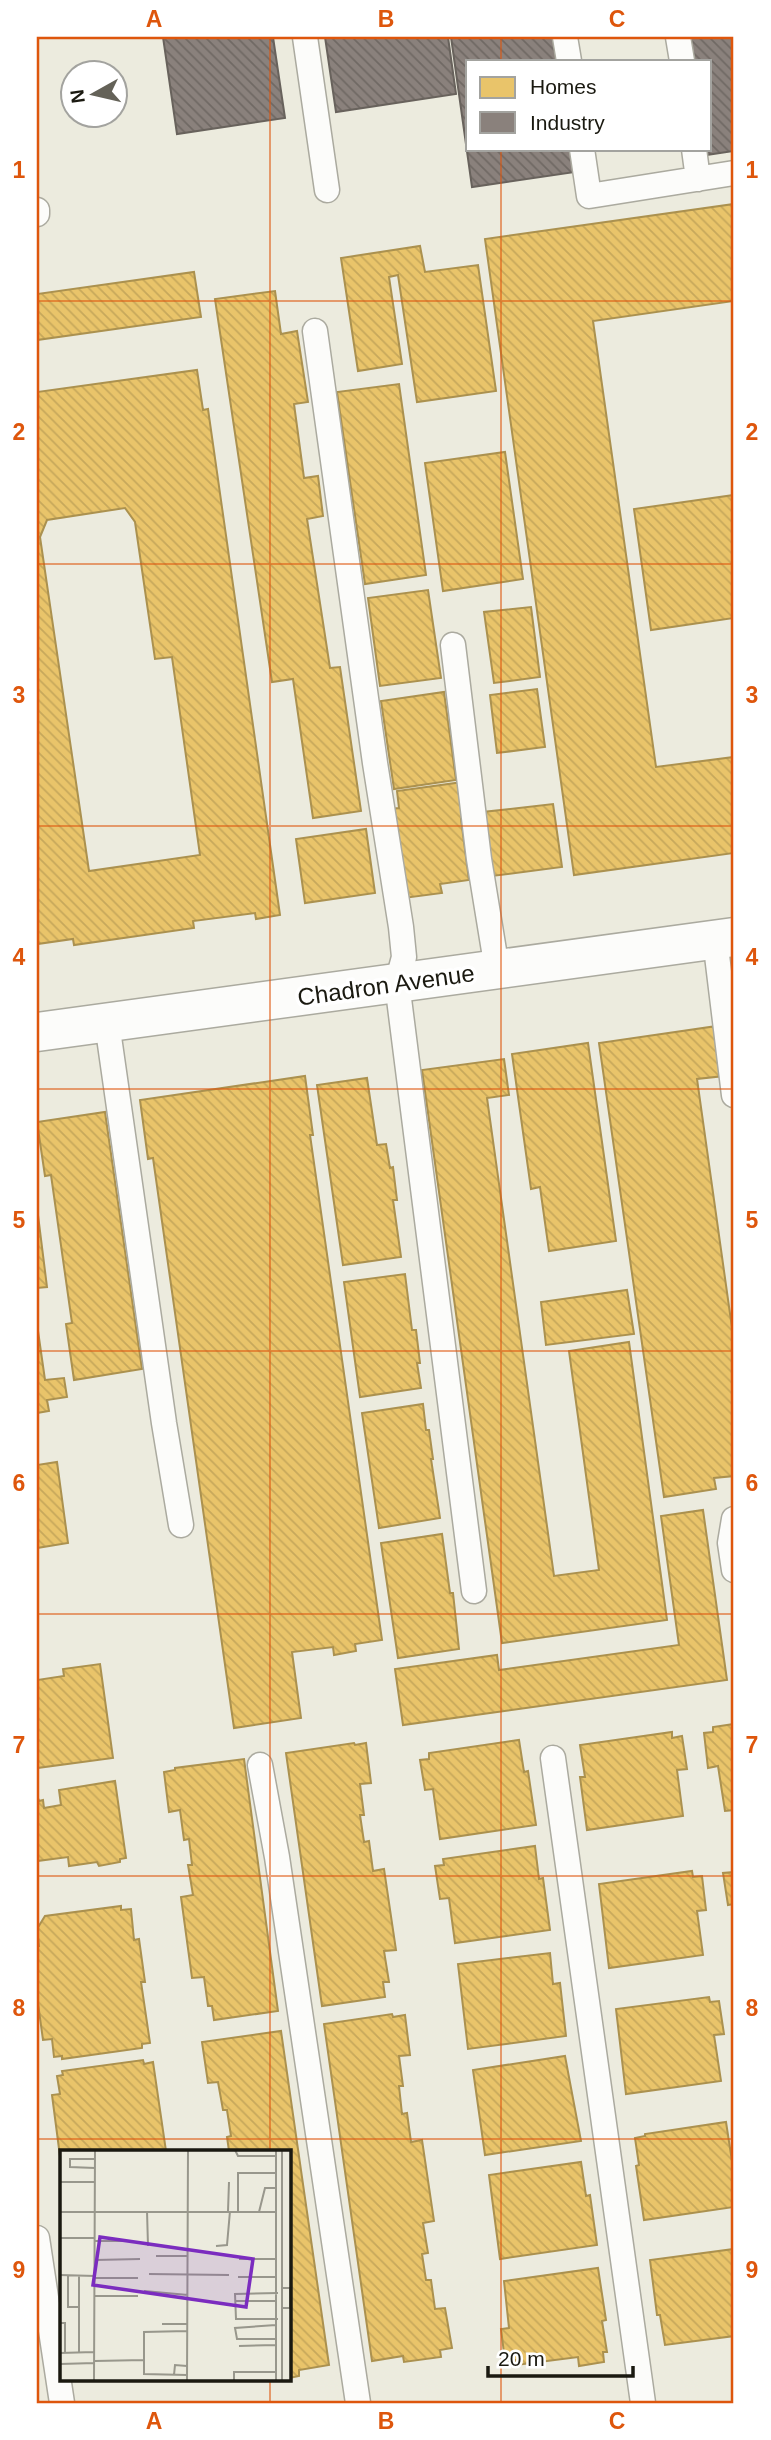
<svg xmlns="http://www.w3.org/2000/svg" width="771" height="2440" viewBox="0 0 771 2440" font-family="Helvetica,sans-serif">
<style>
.homes{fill:url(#homes-back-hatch);stroke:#ab914f;stroke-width:2;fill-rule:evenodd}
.industry{fill:url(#industry-back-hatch);stroke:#68625c;stroke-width:2}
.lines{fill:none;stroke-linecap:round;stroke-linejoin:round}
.service-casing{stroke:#abaa9f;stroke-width:27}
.minor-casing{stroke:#abaa9f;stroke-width:41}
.service{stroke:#fcfcfa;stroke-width:24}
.minor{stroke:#fcfcfa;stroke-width:38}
.grid{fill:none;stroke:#de560c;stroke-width:2;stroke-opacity:0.55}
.labels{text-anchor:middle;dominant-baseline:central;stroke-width:7;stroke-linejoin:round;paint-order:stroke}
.street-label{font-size:24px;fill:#1a1910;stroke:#fff}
.inset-road{fill:none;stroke:#98978c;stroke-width:2}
.view{fill:#7b2cbf;fill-opacity:0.15;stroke:#7b2cbf;stroke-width:3.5}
.inset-edge{fill:none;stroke:#1a1910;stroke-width:3.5}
.neatline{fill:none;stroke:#de560c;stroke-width:2.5}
.grid-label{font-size:23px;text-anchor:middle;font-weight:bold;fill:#de560c}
</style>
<defs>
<pattern id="homes-back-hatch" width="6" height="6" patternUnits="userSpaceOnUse" patternTransform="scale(1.75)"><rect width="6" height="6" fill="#e9c46a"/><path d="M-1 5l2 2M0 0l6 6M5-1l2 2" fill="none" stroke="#c7a85b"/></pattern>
<pattern id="industry-back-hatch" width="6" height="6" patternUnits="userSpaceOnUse" patternTransform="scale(1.75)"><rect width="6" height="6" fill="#8a817c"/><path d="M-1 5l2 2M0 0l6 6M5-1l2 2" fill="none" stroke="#706964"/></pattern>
</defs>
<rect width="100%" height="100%" fill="#ecebde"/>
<path class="homes" d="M734 204V301L593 321 656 767 734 757V853L574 875 485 239Z
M420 246 425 272 478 265 496 391 417 402 398 275 389 277 402 364 358 371 341 258Z
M194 272 201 317 37 340V294Z
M275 291 281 334 297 331 308 402 294 404 304 478 318 476 323 516 307 519 330 668 340 667 361 811 313 818 293 679 272 682 215 299Z
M197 370 203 410 208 409 280 915 256 919 255 913 193 921 194 928 74 945 73 939 38 944 37 950V392ZM125 508 135 522 155 659 172 657 200 855 89 871 40 537 47 520Z
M399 384 426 575 365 584 337 392Z
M505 452 523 579 443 591 425 463Z
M734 495V618L651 630 634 509Z
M428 590 441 678 380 686 368 598Z
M531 607 540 677 494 683 484 612Z
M537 689 545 747 497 753 490 695Z
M444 692 456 780 394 789 381 701Z
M463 782 468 818 461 819 469 880 440 884 442 893 404 898 390 809 399 808 397 791Z
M553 804 562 867 492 876 483 812Z
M366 829 375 893 305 903 296 839Z
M717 1026 724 1076 697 1079 734 1342V1476L714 1478 716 1489 664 1497 599 1043Z
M588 1043 616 1241 549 1251 540 1187 531 1189 512 1054Z
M504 1059 509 1095 487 1098 554 1576 599 1570 569 1351 629 1342 667 1620 502 1643 422 1070Z
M305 1076 313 1135H310L382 1640 355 1644 356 1651 334 1655 333 1647 292 1652 301 1718 234 1728 153 1158 148 1159 140 1100Z
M367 1078 377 1145 386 1144 390 1168 393 1167 397 1200H393L401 1257 343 1265 317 1085Z
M105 1112 142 1369 74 1380 66 1324 72 1323 51 1175 45 1176 37 1122Z
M37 1207 47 1287 37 1288Z
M405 1274 412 1330H416L420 1363H417L421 1388 360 1397 344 1282Z
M627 1290 634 1334 546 1345 541 1302Z
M38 1331 45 1380 64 1378 67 1397 47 1400 49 1411 37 1413Z
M423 1404 426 1430H429L433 1459H431L440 1518 379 1528 362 1413Z
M57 1462 68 1543 37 1548V1465Z
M703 1510 727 1680 403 1725 395 1669 497 1655 499 1670 679 1645 661 1516Z
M442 1534 450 1593H453L459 1649 398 1658 381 1543Z
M100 1664 113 1758 37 1768V1680L64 1676 63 1669Z
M734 1724V1810L725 1811 718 1766 708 1768 704 1733 713 1732V1727Z
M672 1732V1738L682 1736 687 1769 677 1770 683 1816 587 1830 580 1777H585L580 1745Z
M519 1740 524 1772 528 1771 536 1825 440 1839 433 1789 425 1790 420 1760 429 1759V1753Z
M354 1743 355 1745 366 1743 371 1783 360 1784 364 1815H360L364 1842 369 1841 373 1871 384 1869 396 1950 384 1951 389 1982H383L385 1997 322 2006 286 1753Z
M244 1759 278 2011 214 2020 212 2006H208L204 1977 192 1978 181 1897 193 1895 188 1865H192L189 1839 184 1840 180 1810 169 1812 164 1772 175 1770V1768Z
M115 1781 126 1858 120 1859V1862L99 1866 97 1862 69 1866 68 1857 37 1861V1795L39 1801 43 1800 44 1808 61 1805 59 1790Z
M535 1846 539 1879 543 1878 550 1930 455 1943 449 1898 440 1899 435 1866 444 1865 443 1859Z
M733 1865H734V1904L728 1905 723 1873 734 1872Z
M692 1871 693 1877 702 1876 706 1910 697 1911 703 1955 609 1968 599 1884Z
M121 1906V1910L131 1909 134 1940 139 1939 145 1982H141L150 2043 142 2044V2048L62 2059V2056L54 2057 52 2039 43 2040 37 1996V1946H39L37 1929 45 1916Z
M550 1953 553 1984 560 1983 566 2036 468 2049 458 1964Z
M709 1997 710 2002 719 2001 724 2034 714 2035 721 2081 626 2094 616 2009Z
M392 2014 393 2017 405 2015 410 2055 399 2056 403 2086H399L402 2114 407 2113 411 2142 422 2140 434 2221 423 2223 428 2253 422 2254 426 2280H431L435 2309 445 2308 452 2348 440 2350 441 2357 404 2362 403 2356 372 2361 324 2024Z
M281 2031 329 2365 299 2370V2376L289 2378V2151H229L227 2137 231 2136 227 2110H223L218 2082 208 2083 202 2042Z
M565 2056 581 2141 485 2155 473 2070Z
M143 2060 144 2064 153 2062 166 2151H61V2164L52 2095 60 2094 57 2076 63 2075 62 2071Z
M726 2122 734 2174V2207L644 2220 636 2166 639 2165 635 2138 645 2136V2134Z
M581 2162 586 2196 590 2195 597 2245 500 2259 489 2175Z
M734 2249V2336L665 2345 660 2315H657L650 2260Z
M598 2268 606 2320 602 2321 607 2352H603L604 2362 579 2366 578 2357 515 2365V2360L505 2361 501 2329 509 2328 504 2281Z"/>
<path class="industry" d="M163 37H273L285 118 177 134Z
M325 37H448L456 94 336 112Z
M451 37H556L559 61H468V149H572L575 172 472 187Z
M689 37H734V151L706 155 705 149H710V61H693Z"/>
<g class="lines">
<g class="service-casing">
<path id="service" d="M305 37 327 190
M565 37 569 61
M678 37 682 61
M582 149 589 196 734 173
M694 149 698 179
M37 210V214
M315 331 375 763 401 927 404 957 397 983 474 1591
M453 645 479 859 497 969
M715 939 734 1095
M107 1023 164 1423 181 1525
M734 1519 730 1543 734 1570
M553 1758 643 2403
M260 1765 277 1857 358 2403
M37 2238 62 2403"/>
</g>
<g class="minor-casing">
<path id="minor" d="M37 1032 734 937"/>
</g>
<use href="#service" class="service"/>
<use href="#minor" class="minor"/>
</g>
<path class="grid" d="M270 37V2151M501 37V61M501 149V2403M37 301H734M37 564H734M37 826H734M37 1089H734M37 1351H734M37 1614H734M37 1876H734M37 2139H734M270 2379V2403"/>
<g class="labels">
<g class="street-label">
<text transform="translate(386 985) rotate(-8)">Chadron Avenue</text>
</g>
</g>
<g transform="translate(60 2150)">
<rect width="231" height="231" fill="#ecebde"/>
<path class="inset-road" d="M175 0 178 6H216M35 9H10V17L35 18M0 32H35M87 61 88 96M168 61 169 32M178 61V23H216M0 62H216M199 62 205 38H217M0 88H35M35 91H72M156 96 167 95 170 61M96 106H128M179 109H216M35 110 80 109M89 124 169 125M0 125 35 126M8 125V157H20M19 125V203M178 127H216M35 128H78M222 138H230V158H223M84 141 128 145M218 143 175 144 176 169H218M35 146H78M175 151H217M0 173H5V203M102 174H127M216 189H177L175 178 216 175M179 196 216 195M0 203 34 202M35 211 84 210M0 214 35 213M114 225 115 215 127 216M127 225 84 224V182L127 181M34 231 35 0M127 231 128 0M174 231V222H216M216 231V0M222 231V0"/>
<path class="view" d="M40 87 193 109 186 157 33 135Z"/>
<rect width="231" height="231" class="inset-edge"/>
</g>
<rect width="771" height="2440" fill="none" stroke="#ffffff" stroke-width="77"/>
<rect x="466" y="60" width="245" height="91" fill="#ffffff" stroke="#a3a39f" stroke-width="2"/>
<rect x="480" y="77" width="35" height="21" fill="#e9c46a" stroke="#a3a39f" stroke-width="2"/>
<text x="530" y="94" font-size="21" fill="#1a1910">Homes</text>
<rect x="480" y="112" width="35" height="21" fill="#8a817c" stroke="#a3a39f" stroke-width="2"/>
<text x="530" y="130" font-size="21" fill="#1a1910">Industry</text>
<g transform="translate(94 94) rotate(262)"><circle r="33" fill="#ffffff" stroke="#a3a39f" stroke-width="2"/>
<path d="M0-5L12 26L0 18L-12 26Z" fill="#646258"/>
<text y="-10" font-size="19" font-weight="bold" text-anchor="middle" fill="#1a1910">N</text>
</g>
<path d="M488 2366v10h145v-10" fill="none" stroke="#1a1910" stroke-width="3.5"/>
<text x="498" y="2366" font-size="21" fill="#1a1910" stroke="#ffffff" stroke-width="5" paint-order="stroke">20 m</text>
<rect x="38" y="38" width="694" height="2364" class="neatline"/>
<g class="grid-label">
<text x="154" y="27">A</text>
<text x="386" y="27">B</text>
<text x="617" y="27">C</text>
<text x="19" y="178">1</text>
<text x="752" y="178">1</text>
<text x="19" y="440">2</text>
<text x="752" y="440">2</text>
<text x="19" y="703">3</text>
<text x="752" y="703">3</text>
<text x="19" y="965">4</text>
<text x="752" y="965">4</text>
<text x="19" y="1228">5</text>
<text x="752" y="1228">5</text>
<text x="19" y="1491">6</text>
<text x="752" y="1491">6</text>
<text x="19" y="1753">7</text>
<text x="752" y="1753">7</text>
<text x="19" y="2016">8</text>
<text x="752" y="2016">8</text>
<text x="19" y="2278">9</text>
<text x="752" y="2278">9</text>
<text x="154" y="2429">A</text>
<text x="386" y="2429">B</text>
<text x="617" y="2429">C</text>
</g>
</svg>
